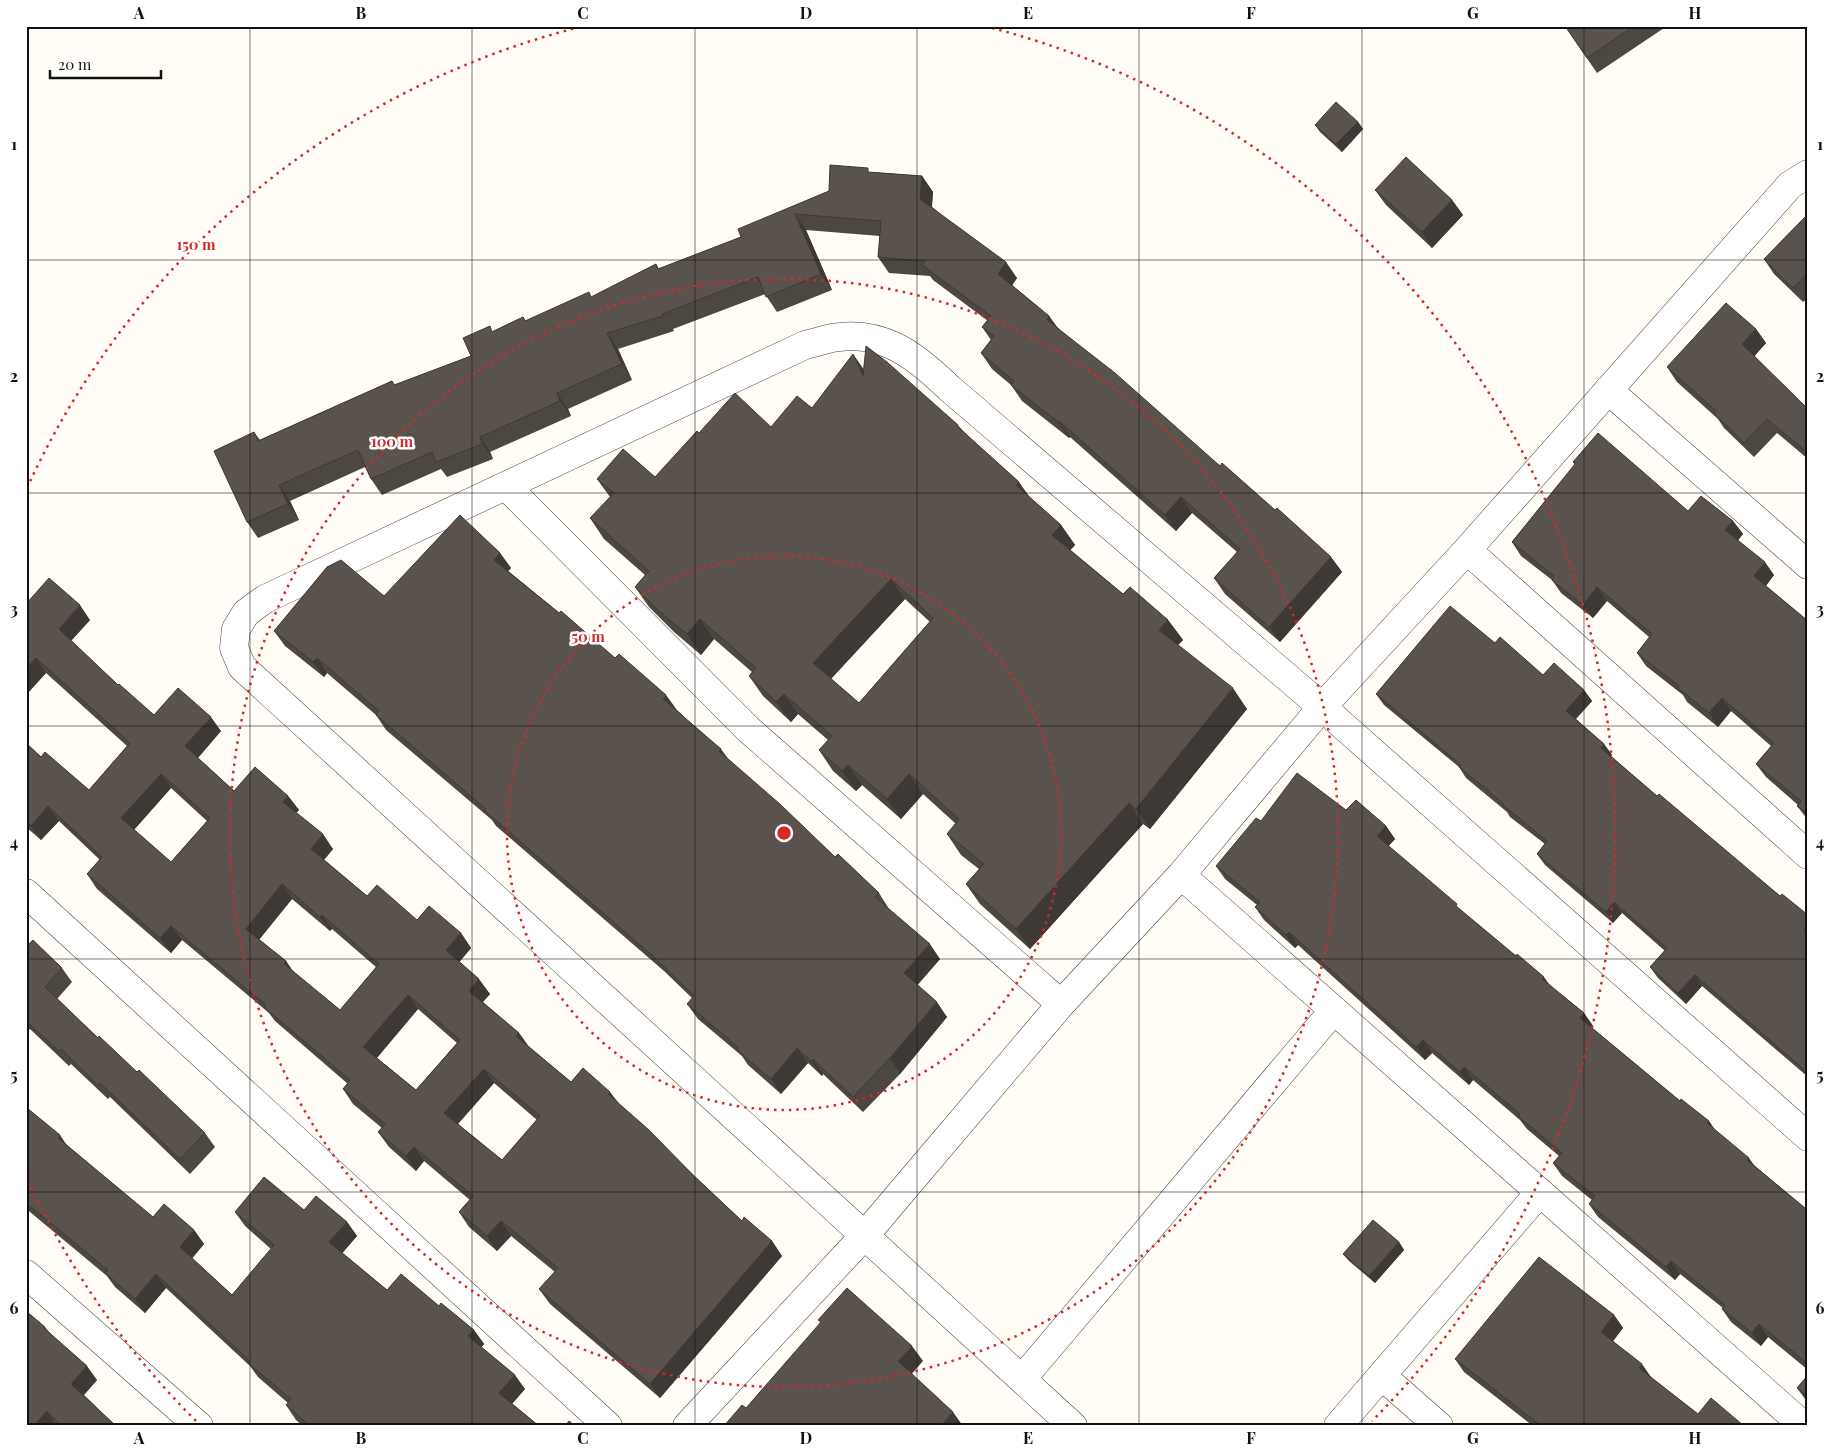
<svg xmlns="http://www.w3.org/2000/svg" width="1834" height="1452" viewBox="0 0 1834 1452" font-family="'Playfair Display',serif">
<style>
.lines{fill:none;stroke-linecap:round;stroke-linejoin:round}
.street-casing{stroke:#444;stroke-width:29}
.street{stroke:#fff;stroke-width:28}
.wall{fill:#4d4742;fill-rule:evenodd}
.shaded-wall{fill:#3f3936}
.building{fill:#5a524d;stroke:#3f3936;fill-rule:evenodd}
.grid{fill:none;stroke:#111;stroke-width:1;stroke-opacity:0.55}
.ring{fill:none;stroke:#d62828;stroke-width:2.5;stroke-dasharray:2.5 5}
.centre{fill:#d62828;stroke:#fff;stroke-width:2.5}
.ring-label{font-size:15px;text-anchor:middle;font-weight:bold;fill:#d62828;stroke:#fff;stroke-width:5;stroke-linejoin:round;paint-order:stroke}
.neatline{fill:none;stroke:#111;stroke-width:2}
.grid-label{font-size:16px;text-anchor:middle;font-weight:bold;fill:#111}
</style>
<rect width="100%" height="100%" fill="#fffdf5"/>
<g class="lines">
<g class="street-casing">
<path id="street" d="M1608 390 1808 565
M506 486 748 729 1061 1004
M1467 550 1808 855
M1181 875 1804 1426
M26 893 608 1426
M26 1274 199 1426
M1382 1376 1439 1426
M1022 1379 1334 1010
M687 1426 865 1235 1061 1004 1181 875 1322 707 1467 550 1790 185 1808 174
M1073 1426 242 667 234 648 236 629 246 613 265 599 805 345C814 343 823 340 832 338 882 329 915 355 949 388L1322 707 1808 1137
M1338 1426 1540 1192"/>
</g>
<use href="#street" class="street"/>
</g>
<path class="wall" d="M1565 26H1667L1597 73Z
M1358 122 1363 129 1342 152 1320 132 1315 125Z
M871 172 922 176 933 192 932 207 1017 278 1012 285 1049 316 1058 328 1220 466 1275 510 1331 557 1342 572 1280 642 1225 594 1214 578 1237 552 1192 513 1176 531 1070 437 1069 438 1022 401 1011 385 992 369 981 353 991 340 982 327 988 321 933 280 930 276 889 273 878 257 880 236 806 230 832 290 777 312 765 294 673 329 674 331 618 349 632 380 568 409 571 416 490 452 493 459 447 477 441 469 382 495 371 479 365 467 290 501 299 520 258 538 247 522 254 432 260 440 392 381 395 385 471 356 493 331 523 317 526 321 592 297 656 264 659 269 741 237 829 191Z
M1375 190 1452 200 1463 215 1432 248 1386 205Z
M1808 214V298L1803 302 1774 274 1764 259Z
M1756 329 1766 343 1754 356 1808 409V459L1777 433 1754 457 1724 428 1718 419 1677 382 1667 367Z
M863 369 958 425 962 430 1028 496 1061 525 1075 545 1070 550 1123 594 1168 620 1183 640 1178 645 1247 709 1150 829 1143 824 1030 949 980 904 966 884 979 869 961 855 947 834 956 824 923 794 901 819 862 785 856 791 833 771 819 750 828 740 798 714 791 722 763 696 749 676 752 672 714 639 701 655 674 632 649 607 635 587 645 575 604 539 590 518 610 497 597 479 655 477 699 433 771 427 812 408ZM905 599 930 622 859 703 831 679Z
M1573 462 1688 511 1733 521 1743 534 1738 540 1774 575 1766 586 1808 621V820L1797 806 1798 805 1766 777 1756 764 1771 746 1731 711 1718 727 1687 702 1683 695 1646 666 1637 653 1649 637 1607 601 1593 618 1561 593 1552 580 1521 556 1512 542 1575 465Z
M500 553 511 568 508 571 615 658 677 710 729 760 835 857 879 893 889 909 940 959 917 985 947 1017 900 1074 863 1112 823 1074 822 1076 808 1063 781 1094 748 1065 742 1056 698 1019 687 1004 692 998 664 971 496 826 492 820 386 730 376 715 327 673 324 677 285 646 274 631 384 596Z
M26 604 90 620 71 641 118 685 154 715 221 731 198 758 234 791 288 796 299 810 296 813 333 849 324 860 367 896 417 920 461 933 471 948 459 962 490 994 483 1002 519 1033 529 1047 571 1082 618 1103 742 1221 772 1241 782 1256 660 1398 550 1304 539 1289 555 1272 511 1236 497 1251 469 1227 459 1212 470 1200 424 1161 416 1171 389 1147 378 1132 382 1128 353 1104 343 1089 348 1084 275 1021 269 1013 182 940 171 953 97 889 87 874 100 860 59 821 41 840 26 827V743L41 757 89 790 127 746 46 673 26 695ZM171 788 207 821 171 862 134 830ZM292 899 330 931 332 929 376 967 340 1010 292 970 286 961 259 940ZM418 1009 457 1043 416 1090 377 1058ZM494 1083 537 1120 502 1160 458 1124Z
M1495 643 1543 675 1584 690 1592 701 1576 719 1604 744 1612 755 1611 756 1657 796 1780 896 1808 915V1077L1702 986 1686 1004 1658 978 1650 967 1665 951 1622 913 1613 923 1545 865 1537 854 1545 844 1510 817 1507 812 1466 778 1459 767 1384 705 1376 694Z
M1346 810 1386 826 1395 839 1388 846 1462 911 1550 985 1584 1013 1593 1026 1592 1028 1715 1130 1755 1166 1805 1208 1808 1204V1370L1768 1337 1761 1346 1731 1322 1722 1309 1723 1308 1680 1274 1675 1280 1598 1217 1589 1204 1592 1200 1562 1176 1553 1163 1559 1156 1527 1129 1520 1120 1473 1080 1469 1085 1432 1053 1425 1060 1298 945 1295 948 1264 920 1255 907 1257 905 1225 879 1216 866 1261 821Z
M26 947 62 968 72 982 57 999 98 1038 205 1133 215 1147 190 1174 110 1097 108 1099 71 1064 69 1066 30 1029 26 1032Z
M26 1109 68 1146 153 1217 194 1230 204 1244 192 1258 232 1295 271 1249 245 1226 235 1212 304 1210 347 1222 357 1236 342 1253 387 1290 439 1306 474 1330 484 1344 481 1347 525 1389 512 1404 539 1426H303L296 1420 286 1405 288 1403 258 1377 250 1366 166 1288 145 1313 115 1287 107 1276 30 1212 26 1207Z
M1399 1242 1404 1250 1375 1283 1349 1261 1343 1254Z
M1614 1315 1623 1328 1613 1341 1651 1377 1698 1414 1744 1426H1533L1464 1372 1455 1359Z
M45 1327 48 1331 97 1380 84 1395 116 1426H26Z
M1808 1375V1403L1797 1388Z"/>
<path class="shaded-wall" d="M1358 122 1363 129 1342 152 1336 144Z
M922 176 933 192 931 215 920 199Z
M1452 200 1463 215 1432 248 1422 232Z
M795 214 806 230 832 290 821 274Z
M1006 262 1017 278 1009 290 998 274Z
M1049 316 1060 332 1047 320Z
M1756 329 1766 343 1752 359 1742 344Z
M607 333 618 349 632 380 622 364Z
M853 354 867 374 863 376Z
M557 393 568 409 571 416 560 401Z
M1059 421 1070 437 1069 438 1058 422Z
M480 437 490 452 493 459 482 444Z
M1019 482 1033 502 1016 485Z
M279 485 290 501 299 520 288 504Z
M1181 497 1192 513 1176 531 1165 515Z
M1733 521 1743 534 1735 544 1725 530Z
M1061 525 1075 545 1066 555 1052 535Z
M500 553 511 568 504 575 494 560Z
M1331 557 1342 572 1280 642 1269 627Z
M1765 562 1774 575 1763 589 1754 576Z
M891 579 905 599 827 683 813 663Z
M1597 587 1607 601 1593 618 1583 605Z
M80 605 90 620 69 643 59 629Z
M700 619 714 639 701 655 687 634Z
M1168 620 1183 640 1173 650 1159 630Z
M36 658 46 673 26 695V669Z
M317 658 327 673 324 677 313 662Z
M1233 688 1247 709 1150 829 1136 809Z
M1584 690 1592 701 1573 722 1566 711Z
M784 694 798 714 791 722 776 702Z
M666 695 677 710 663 699Z
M1722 698 1731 711 1718 727 1709 713Z
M211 717 221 731 195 761 185 746Z
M1604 744 1612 755 1609 759 1601 748Z
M721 749 732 764 719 751Z
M848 765 862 785 856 791 842 771Z
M161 774 171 788 131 833 121 818Z
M909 774 923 794 901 819 887 799Z
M288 796 299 810 293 817 283 802Z
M1129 803 1143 824 1030 949 1016 929Z
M48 806 59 821 41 840 31 826Z
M1386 826 1395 839 1386 849 1377 836Z
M323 834 333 849 321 863 311 849Z
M282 884 292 899 256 943 246 929Z
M1614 902 1622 913 1613 923 1606 912Z
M322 915 332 929 330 931 320 917Z
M171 926 182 940 171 953 160 938Z
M1808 926V936L1804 930Z
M1289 932 1298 945 1295 948 1286 935Z
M461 933 471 948 457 965 446 950Z
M930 944 940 959 915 988 904 973Z
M286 961 296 976 284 964Z
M1695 975 1702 986 1686 1004 1678 993Z
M1544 977 1553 990 1542 979Z
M479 979 490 994 480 1005 469 991Z
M408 995 418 1009 374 1061 363 1047Z
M937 1002 947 1017 900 1074 890 1058Z
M1584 1013 1593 1026 1589 1031 1580 1018Z
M519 1033 529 1047 516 1036Z
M1423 1040 1432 1053 1425 1060 1416 1047Z
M797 1048 808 1063 781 1094 771 1079Z
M813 1059 823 1074 822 1076 811 1061Z
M1464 1067 1473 1080 1469 1085 1460 1072Z
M484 1069 494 1083 455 1127 444 1113Z
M610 1092 621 1106 608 1094Z
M1709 1121 1718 1134 1707 1123Z
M60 1135 70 1150 58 1138Z
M414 1147 424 1161 416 1171 406 1156Z
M1749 1158 1758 1171 1747 1160Z
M501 1221 511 1236 497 1251 487 1236Z
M347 1222 357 1236 339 1257 329 1242Z
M194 1230 204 1244 190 1261 180 1247Z
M772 1241 782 1256 660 1398 650 1384Z
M1399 1242 1404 1250 1375 1283 1369 1276Z
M1671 1261 1680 1274 1675 1280 1666 1267Z
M156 1274 166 1288 145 1313 135 1299Z
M1614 1315 1623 1328 1610 1345 1601 1332Z
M1759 1324 1768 1337 1761 1346 1752 1333Z
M474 1330 484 1344 478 1351 468 1336Z
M912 1346 923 1361 909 1377 898 1361Z
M1642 1364 1651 1377 1639 1368Z
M87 1366 97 1380 81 1398 71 1384Z
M515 1375 525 1389 509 1407 499 1393Z
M47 1411 56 1426H34Z
M953 1412 963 1426H940Z"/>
<path class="building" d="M1565 26H1634L1587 58Z
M1336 102 1358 122 1336 144 1315 125Z
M1406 157 1452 200 1422 232 1375 190Z
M830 165 868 168V172L922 176 920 199 1006 262 998 274 1049 316 1047 320 1115 373 1220 466 1222 463 1275 510 1277 508 1331 557 1269 627 1214 578 1240 549 1181 497 1165 515 1059 421 1058 422 1011 385 1014 381 981 353 994 336 982 327 991 316 922 265 925 261 878 257 881 221 795 214 821 274 766 297 758 277 662 314 663 316 607 333 622 364 557 393 560 401 480 437 482 444 436 462 432 452 371 479 358 450 279 485 288 504 247 522 214 451 254 432 258 441 392 381 394 385 471 356 463 338 490 326 492 332 523 317 525 321 589 292 591 297 656 264 658 269 741 237 738 229 829 191Z
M1808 214V273L1793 288 1764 259Z
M1726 303 1756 329 1742 344 1808 409V453L1767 419 1744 443 1714 413 1716 411 1667 367Z
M866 346 887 362 958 425 957 426 1019 482 1016 485 1061 525 1052 535 1123 594 1130 587 1168 620 1159 630 1233 688 1136 809 1129 803 1016 929 966 884 984 864 947 834 959 819 909 774 887 799 848 765 842 771 819 750 832 736 784 694 776 702 749 676 756 668 700 619 687 634 660 612 635 587 649 571 590 518 614 493 597 479 623 449 655 477 697 431 699 433 735 393 771 427 797 396 812 408 853 354 863 376ZM891 579 933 618 859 703 813 663Z
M1598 433 1688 511 1701 496 1733 521 1725 530 1765 562 1754 576 1808 621V814L1797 806 1801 801 1756 764 1774 743 1722 698 1709 713 1678 688 1679 686 1637 653 1652 634 1597 587 1583 605 1552 580 1554 576 1512 542 1575 464 1573 462Z
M460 515 500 553 494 560 559 613 561 611 615 658 619 654 666 695 663 699 721 749 719 751 781 805 835 857 838 854 879 893 875 897 930 944 904 973 937 1002 890 1058 853 1097 813 1059 811 1061 797 1048 771 1079 737 1050 739 1048 687 1004 694 996 653 956 485 811 486 809 376 715 379 711 317 658 313 662 274 631 327 567 341 560 384 596Z
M49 578 80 605 59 629 118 685 119 684 154 715 178 688 211 717 185 746 234 791 255 767 288 796 283 802 323 834 311 849 367 896 377 885 417 920 429 906 461 933 446 950 479 979 469 991 519 1033 516 1036 571 1082 583 1068 610 1092 608 1094 649 1130 695 1177 742 1221 744 1217 772 1241 650 1384 539 1289 558 1268 501 1221 487 1236 459 1212 473 1196 414 1147 406 1156 378 1132 385 1124 343 1089 350 1080 264 1007 266 1005 171 926 160 938 87 874 102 857 48 806 31 826 26 822V743L41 757 45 752 89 790 130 743 36 658 26 669V604ZM161 774 210 818 171 862 121 818ZM282 884 320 917 322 915 379 964 340 1010 284 964 286 961 246 929ZM408 995 460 1040 416 1090 363 1047ZM484 1069 540 1116 502 1160 444 1113Z
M1450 606 1495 643 1500 637 1543 675 1554 663 1584 690 1566 711 1604 744 1601 748 1657 796 1659 794 1780 896 1782 894 1808 915V926L1804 930 1808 934V1073L1695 975 1678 993 1650 967 1667 948 1614 902 1606 912 1537 854 1547 841 1503 805 1504 804 1459 767 1461 765 1376 694Z
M1297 773 1346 810 1356 800 1386 826 1377 836 1457 904 1456 906 1516 956 1517 954 1544 977 1542 979 1584 1013 1580 1018 1680 1101 1681 1099 1709 1121 1707 1123 1749 1158 1747 1160 1805 1208 1808 1204V1364L1759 1324 1752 1333 1722 1309 1725 1305 1671 1261 1666 1267 1589 1204 1595 1196 1553 1163 1562 1153 1518 1116 1520 1114 1464 1067 1460 1072 1423 1040 1416 1047 1289 932 1286 935 1255 907 1260 902 1216 866 1256 818 1261 821Z
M33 940 62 968 45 987 98 1038 99 1036 137 1072 139 1070 205 1133 180 1159 100 1083 98 1085 61 1049 59 1051 26 1021V947Z
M27 1108 60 1135 58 1138 153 1217 164 1204 194 1230 180 1247 232 1295 274 1245 235 1212 264 1177 304 1210 316 1196 347 1222 329 1242 387 1290 401 1274 439 1306 441 1303 474 1330 468 1336 515 1375 499 1393 539 1426H310L286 1405 291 1399 248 1363 250 1361 156 1274 135 1299 105 1273 108 1270 26 1203V1109Z
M1373 1220 1399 1242 1369 1276 1343 1254Z
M1539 1257 1614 1315 1601 1332 1642 1364 1639 1368 1698 1414 1711 1398 1744 1426H1538L1539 1424 1455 1359Z
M847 1288 912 1346 898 1361 953 1412 940 1426H724L742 1405 746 1408 821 1322 818 1320Z
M26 1311 45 1327 44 1328 87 1366 71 1384 116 1426H62L47 1411 34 1426H26Z
M1808 1375V1397L1797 1388Z
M569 1421 575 1426H565Z"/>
<path class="grid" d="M250 26V1426M472 26V1426M695 26V1426M917 26V1426M1139 26V1426M1362 26V1426M1584 26V1426M26 260H1808M26 493H1808M26 726H1808M26 959H1808M26 1192H1808"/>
<g class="ring">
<circle cx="784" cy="833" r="277"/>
<circle cx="784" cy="833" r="554"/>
<path d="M196 1421A832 832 0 0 1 27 1178M27 488A832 832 0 0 1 576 28M992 28A832 832 0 0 1 1372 1421"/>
</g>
<circle cx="784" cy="833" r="8" class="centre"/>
<g class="ring-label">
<text x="196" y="250">150 m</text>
<text x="392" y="447">100 m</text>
<text x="588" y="642">50 m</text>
</g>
<rect width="1834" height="1452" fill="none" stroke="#ffffff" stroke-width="55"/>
<path d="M50 70v8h111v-8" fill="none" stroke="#111111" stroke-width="2.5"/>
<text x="58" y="70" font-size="15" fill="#111111" stroke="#ffffff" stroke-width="4" paint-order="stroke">20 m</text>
<rect x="28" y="28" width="1778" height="1396" class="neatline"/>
<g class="grid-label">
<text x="139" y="19">A</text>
<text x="361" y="19">B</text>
<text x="583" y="19">C</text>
<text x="806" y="19">D</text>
<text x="1028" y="19">E</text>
<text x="1251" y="19">F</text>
<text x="1473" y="19">G</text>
<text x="1695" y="19">H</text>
<text x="14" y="150">1</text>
<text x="1820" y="150">1</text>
<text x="14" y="382">2</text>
<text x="1820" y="382">2</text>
<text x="14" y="615">3</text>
<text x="1820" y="615">3</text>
<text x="14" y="848">4</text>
<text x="1820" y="848">4</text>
<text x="14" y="1081">5</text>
<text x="1820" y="1081">5</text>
<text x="14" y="1314">6</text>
<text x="1820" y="1314">6</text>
<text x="139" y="1444">A</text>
<text x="361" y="1444">B</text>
<text x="583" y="1444">C</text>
<text x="806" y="1444">D</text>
<text x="1028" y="1444">E</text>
<text x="1251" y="1444">F</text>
<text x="1473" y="1444">G</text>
<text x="1695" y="1444">H</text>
</g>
</svg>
